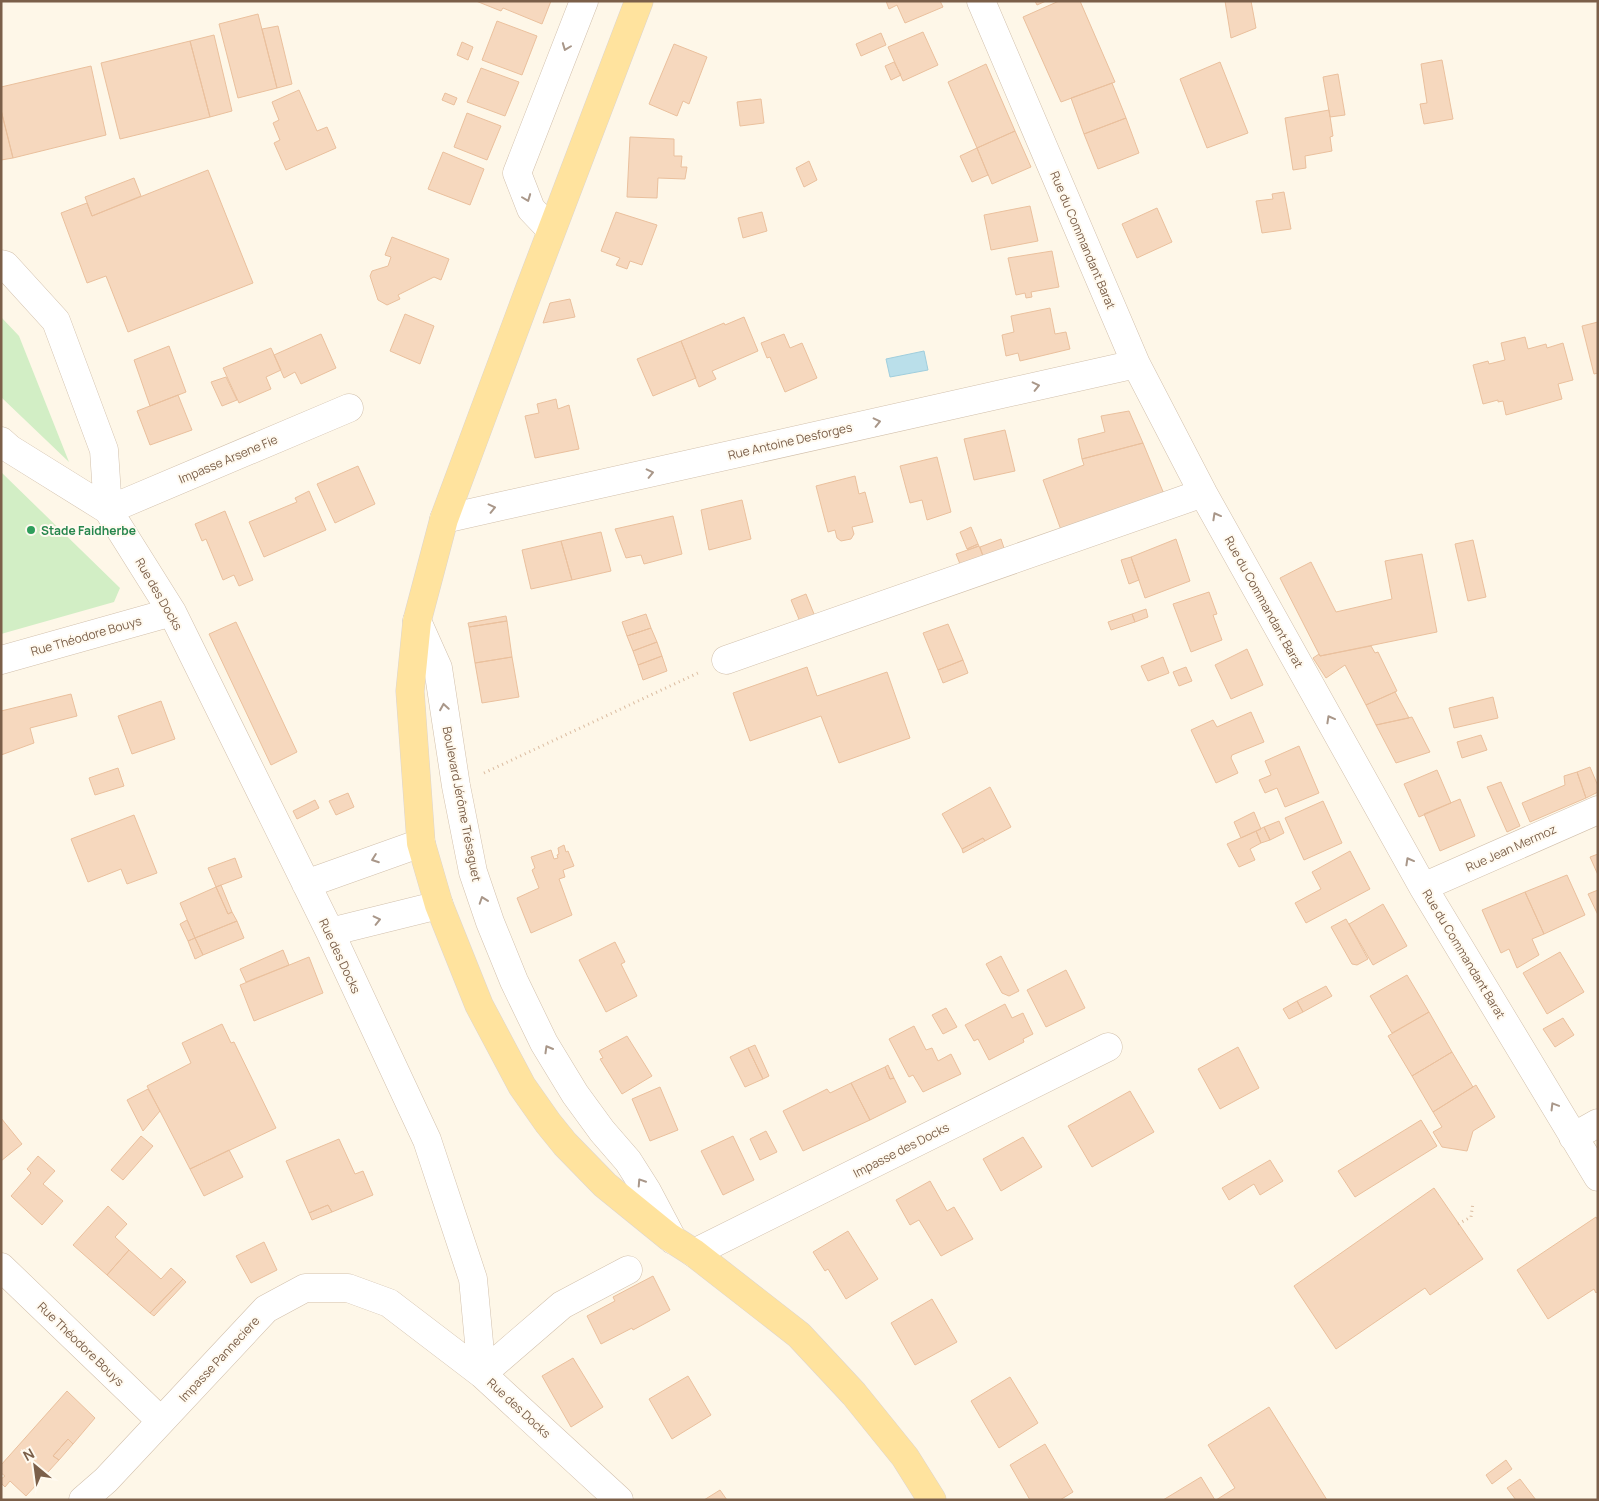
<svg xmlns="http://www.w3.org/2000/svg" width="1599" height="1501" viewBox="0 0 1599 1501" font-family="Manrope,sans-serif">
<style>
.green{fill:#d2eec5}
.water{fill:#badfea;stroke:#a0cedd}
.building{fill:#f6d8be;stroke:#eac09d}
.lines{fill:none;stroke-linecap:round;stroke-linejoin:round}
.minor-casing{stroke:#d2c0ac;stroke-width:29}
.major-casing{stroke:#ddd5d0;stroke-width:29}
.path{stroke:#dbbca0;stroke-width:3;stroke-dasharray:1 4;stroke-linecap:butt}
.minor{stroke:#fff;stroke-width:28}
.major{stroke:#ffe39e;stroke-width:28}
.oneway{stroke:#a99789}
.leisure-dot{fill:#2e9e5b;stroke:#fffaf0;stroke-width:2}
.labels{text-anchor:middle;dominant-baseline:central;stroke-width:4;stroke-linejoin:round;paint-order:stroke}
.street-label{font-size:12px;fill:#7b5f49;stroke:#fffaf0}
.leisure-label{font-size:12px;font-weight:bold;fill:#27864d;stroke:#fffaf0;text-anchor:start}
</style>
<rect width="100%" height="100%" fill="#fef7e8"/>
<path class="green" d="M1 317 19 336 69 462 1 397Z
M1 472 120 588 114 602 1 634Z"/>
<path class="water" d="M924 351 928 370 890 377 886 359Z"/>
<path class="building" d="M476 1H551L542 24 503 8 501 11Z
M886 1H940L943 7 905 23 897 5 889 9Z
M1035 1H1046L1037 5Z
M1059 1H1080L1115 82 1061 102 1023 17Z
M1225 1H1251L1256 28 1231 38Z
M258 14 277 88 238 98 219 24Z
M497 21 537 36 522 75 482 60Z
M278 26 292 84 277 88 262 29Z
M923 32 938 65 903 81 888 47Z
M881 33 886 45 861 56 856 44Z
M214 35 232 111 210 117 190 41Z
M190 41 210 117 120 139 101 63Z
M462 42 473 47 468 60 457 55Z
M674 44 707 57 689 104 683 101 677 116 649 104Z
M1442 60 1453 119 1424 124 1420 104 1427 103 1421 64Z
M894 62 901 75 891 80 885 66Z
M1220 62 1248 133 1207 148 1180 79Z
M986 64 1015 131 977 148 948 82Z
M91 66 106 135 13 158 1 110V87Z
M481 68 519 82 505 116 467 102Z
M1338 74 1345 115 1330 117 1323 77Z
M1112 83 1126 118 1084 134 1071 98Z
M299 90 317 131 327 127 336 148 286 170 274 143 280 140 273 123 279 120 272 102Z
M445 93 457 98 454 105 442 100Z
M761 99 764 123 740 126 737 102Z
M1 110 13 158 1 160Z
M1329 110 1333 136 1330 137 1332 151 1305 156 1306 168 1293 170 1285 118Z
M467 113 501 126 487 160 454 147Z
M1126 118 1139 153 1098 169 1084 134Z
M1015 131 1031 167 992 184 977 148Z
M630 137 674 139V156H682L681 167H687L685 179 658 178 657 198 627 197Z
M977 148 988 175 972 182 960 156Z
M443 152 484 169 470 205 428 189Z
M809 161 817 180 804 187 796 168Z
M208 170 253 283 128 332 106 276 87 283 61 213 87 203 92 216Z
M134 178 141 196 92 216 85 197Z
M1284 192 1291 229 1262 233 1256 201 1273 199 1272 194Z
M1030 206 1038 241 991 250 984 215Z
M1157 208 1172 242 1137 258 1122 224Z
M616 212 657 225 642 265 630 261 627 269 616 265 620 258 601 251Z
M762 212 767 231 743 238 738 218Z
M392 237 449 259 441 280 434 277 398 295 400 299 387 305 378 300 370 276 372 271 388 266 391 257 385 255Z
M1052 251 1059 287 1031 292 1032 297 1026 298 1025 293 1016 295 1008 258Z
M570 299 575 317 543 323 550 303Z
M1050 308 1055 334 1066 332 1070 349 1020 361 1018 353 1006 356 1002 335 1014 332 1011 316Z
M405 314 434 326 420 364 390 351Z
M744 317 758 351 712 371 716 379 699 387 681 341 724 323 725 325Z
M1598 322V373L1594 374 1582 326Z
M321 334 336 368 301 384 295 372 284 378 274 355Z
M784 334 790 348 802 343 817 378 785 392 770 357 767 358 761 343Z
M1525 337 1528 349 1546 344 1547 348 1563 343 1573 380 1558 384 1562 399 1506 415 1503 401 1498 402V400L1483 404 1473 365 1488 361 1489 364 1505 360 1501 343Z
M681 341 696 378 653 396 637 359Z
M169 346 186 392 150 406 134 360Z
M271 348 281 370 266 377 271 389 239 403 223 368Z
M226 377 237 400 222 406 211 382Z
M178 395 192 430 150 445 137 411Z
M556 399 558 409 569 405 579 449 535 458 525 416 539 413 537 404Z
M1129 411 1143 443 1082 459 1078 439 1105 432 1101 416Z
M1005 430 1015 471 974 480 964 439Z
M1143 443 1164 494 1061 530 1043 480 1084 465 1082 459Z
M937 457 951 512 927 520 922 500 910 503 900 466Z
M358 466 375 504 335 523 317 484Z
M855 476 859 494 865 492 873 522 852 527 854 534 851 539 841 541 837 538 835 530 828 532 816 486Z
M309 491 326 530 264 557 249 522 297 502 295 498Z
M742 500 751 539 709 550 701 510Z
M225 511 253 580 239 586 234 575 223 580 206 539 202 541 195 524Z
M673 516 682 554 644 564 641 555 626 558 615 529Z
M971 527 978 544 967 549 960 532Z
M601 532 611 571 572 580 561 541Z
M1001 539 1005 551 984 559 980 547Z
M1176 539 1190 581 1145 598 1131 557Z
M1473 540 1486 597 1468 601 1455 544Z
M561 541 572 580 531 589 522 550Z
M978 544 979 546 968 550 967 549Z
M979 546 983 556 960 564 956 554Z
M1422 554 1437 632 1320 656 1280 578 1311 562 1336 612 1392 599 1385 561Z
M1131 557 1139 580 1129 584 1121 560Z
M1209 592 1217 614 1213 615 1222 640 1191 652 1173 604Z
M806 594 816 619 801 624 791 600Z
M1146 609 1148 617 1135 622 1132 614Z
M646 614 651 628 627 636 622 622Z
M1132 614 1135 622 1111 630 1108 622Z
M506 616 507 621 469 627 468 623Z
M507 621 512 657 475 663 469 627Z
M236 622 297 752 271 765 209 634Z
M948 624 963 660 938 670 923 633Z
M651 628 657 642 633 651 627 636Z
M657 642 662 656 638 665 633 651Z
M1371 646 1375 653 1378 652 1397 691 1366 705 1345 665 1326 678 1313 658 1319 654 1320 656Z
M1247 649 1263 685 1231 699 1215 665Z
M662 656 667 671 643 680 638 665Z
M512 657 519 697 482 703 475 663Z
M1163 657 1169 673 1148 681 1141 666Z
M963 660 968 673 943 683 938 670Z
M807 667 817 696 887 672 910 738 839 763 821 716 750 741 733 693Z
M1186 667 1192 681 1179 686 1173 672Z
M1395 692 1409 718 1376 725 1366 705Z
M71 694 77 716 30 728 34 743 1 755V711Z
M1493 697 1498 718 1454 728 1449 708Z
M161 701 175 739 132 754 118 716Z
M1251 712 1264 742 1232 755 1231 758 1238 773 1216 783 1191 730 1213 720 1217 727Z
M1412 717 1430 752 1396 763 1376 725Z
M1481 735 1487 750 1462 758 1457 742Z
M1299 746 1319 793 1285 807 1277 788 1265 793 1259 780 1271 775 1265 761Z
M1590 767 1598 786V792L1586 798 1577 772Z
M118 768 124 786 95 795 89 778Z
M1437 770 1451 803 1419 817 1404 784Z
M1577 772 1586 798 1530 822 1522 803 1565 785 1564 776Z
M1501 782 1520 826 1507 832 1487 787Z
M990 787 1011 827 985 841 983 838 962 849 942 814Z
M348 793 354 807 336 815 329 801Z
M1460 799 1475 836 1440 851 1424 814Z
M315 800 319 808 297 819 293 811Z
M1323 801 1342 843 1304 860 1285 818Z
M1254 812 1261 829 1241 838 1234 822Z
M134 815 157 873 127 884 121 869 88 882 71 839Z
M1279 821 1284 833 1270 840 1264 827Z
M1264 827 1270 840 1261 843 1256 831Z
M1256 831 1261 843 1250 849 1255 860 1239 867 1227 844Z
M983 838 985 841 963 853 962 849Z
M564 845 566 852 568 851 574 866 563 870 565 877 559 879 572 915 531 933 517 898 539 888 532 870 535 868 531 857 551 850 554 859 558 858 557 855 559 854 558 848Z
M1350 851 1370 889 1306 923 1295 903 1321 889 1312 872Z
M1598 854V875L1590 857Z
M235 858 242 877 216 887 208 868Z
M1567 875 1585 915 1544 934 1525 892Z
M221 885 232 912 228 914 216 887Z
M216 887 228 914 232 912 237 921 195 938 180 903Z
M1598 890V915L1588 894Z
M1525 892 1544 934 1532 939 1539 955 1517 968 1509 949 1501 953 1482 910Z
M1383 904 1407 946 1373 965 1349 924Z
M1346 919 1368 959 1357 965 1352 964 1331 927Z
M187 920 195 938 188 941 180 924Z
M237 921 244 938 203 955 195 938Z
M195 938 203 955 195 959 188 941Z
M615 942 625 962 621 964 637 996 606 1012 579 960Z
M283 950 289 965 246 982 240 969Z
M1560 952 1584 992 1547 1014 1523 973Z
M1001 956 1019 991 1009 996 1002 993 986 964Z
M309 957 323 993 254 1021 240 985Z
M1066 970 1085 1008 1046 1027 1027 990Z
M1407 975 1429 1012 1392 1033 1370 996Z
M1326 986 1332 996 1303 1012 1297 1001Z
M1297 1001 1303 1012 1289 1019 1283 1009Z
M1005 1004 1012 1018 1023 1013 1033 1034 1023 1039 1024 1042 989 1060 978 1039 974 1041 965 1025Z
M946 1008 957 1027 943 1034 932 1015Z
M1429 1012 1452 1052 1412 1076 1388 1036Z
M1563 1018 1574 1035 1555 1047 1543 1029Z
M222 1024 231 1043 234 1042 276 1128 190 1169 147 1086 191 1063 182 1043Z
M914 1026 926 1050 932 1048 938 1061 951 1054 961 1074 923 1092 913 1075 909 1077 889 1039Z
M627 1036 652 1076 622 1094 600 1059 603 1058 599 1051Z
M755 1045 769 1076 763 1079 748 1048Z
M1238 1047 1259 1088 1220 1109 1198 1069Z
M748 1048 763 1079 745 1087 730 1057Z
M1452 1052 1473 1087 1433 1112 1412 1076Z
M888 1065 894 1078 890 1079 885 1067Z
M885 1067 890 1079 894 1078 906 1102 870 1120 851 1083Z
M851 1083 870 1120 803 1151 783 1111 827 1089 830 1093Z
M1476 1085 1495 1117 1473 1131 1467 1151 1442 1147 1433 1132 1442 1127 1433 1112Z
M660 1087 678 1130 650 1141 632 1099Z
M148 1089 160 1111 143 1131 127 1100Z
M1130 1091 1154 1132 1092 1167 1068 1126Z
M1 1118 22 1144 1 1161Z
M1421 1120 1437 1146 1355 1197 1338 1171Z
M766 1131 777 1152 760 1160 750 1139Z
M141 1136 153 1146 123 1180 111 1170Z
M733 1136 754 1180 723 1195 701 1151Z
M1023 1137 1042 1167 1001 1191 983 1159Z
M339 1139 355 1174 363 1171 373 1195 332 1212 328 1205 309 1213 286 1161Z
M229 1150 243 1177 204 1196 190 1169Z
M38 1156 55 1171 43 1184 63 1201 42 1225 11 1196 31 1173 27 1169Z
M1270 1160 1283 1181 1260 1195 1254 1184 1229 1200 1222 1188Z
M930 1181 947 1211 954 1207 973 1239 941 1256 919 1220 910 1225 896 1200Z
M1434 1188 1483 1259 1430 1295 1425 1288 1336 1349 1294 1286Z
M328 1205 332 1212 312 1220 309 1213Z
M108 1206 127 1224 115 1237 129 1250 107 1275 73 1245Z
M1596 1217 1598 1220V1291L1596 1293 1594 1289 1548 1319 1517 1270Z
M848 1231 878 1279 846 1299 828 1269 825 1271 813 1252Z
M264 1242 277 1270 251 1283 236 1256Z
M129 1250 161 1279 171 1268 183 1279 150 1313 107 1275Z
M653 1276 670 1310 633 1330 632 1328 601 1344 587 1316 615 1301 613 1297Z
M183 1279 186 1282 154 1316 150 1313Z
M932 1299 957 1342 915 1365 891 1323Z
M573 1358 603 1407 571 1427 542 1376Z
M688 1376 711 1415 672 1439 649 1399Z
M1010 1377 1038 1423 999 1448 971 1401Z
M67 1391 95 1418 73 1444 68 1439 53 1456 59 1460 26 1496 10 1481 5 1487 1 1483V1479L5 1476 1 1473V1465Z
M1269 1407 1327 1500H1216L1235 1488 1208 1445Z
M68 1439 73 1444 59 1460 53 1456Z
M1045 1444 1073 1492 1060 1500H1030L1010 1465Z
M1506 1460 1512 1469 1492 1484 1486 1475Z
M1201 1477 1215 1500H1163Z
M1520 1479 1536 1500H1516L1507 1488Z
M720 1490 727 1500H704Z"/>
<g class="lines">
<g class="minor-casing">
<path id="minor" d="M981 1 1136 364 1203 493 1423 887 1598 1177
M551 230 531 209 517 173 584 1
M1 264 5 265 56 321 104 450 108 510 349 408
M1 441 10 449 108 510 172 612 330 932 427 1140 473 1279 482 1374 619 1500
M444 519 1136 364
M417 621 438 668 456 786 473 872 490 922 514 981 544 1043 575 1094 602 1131 628 1161 647 1191 673 1240
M1 660 172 612
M726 660 1203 493
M306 884 421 843
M1423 887 1598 810
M330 932 439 905
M1573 1137 1598 1123
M694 1253 1108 1047
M1 1267 161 1421
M83 1500 106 1480 266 1309 305 1288H348L389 1303 482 1374 562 1305 628 1270"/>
</g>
<g class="major-casing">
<path id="major" d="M639 1 531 285 444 519 417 621 410 691 421 843 439 905 479 1005 522 1086 548 1123 565 1144 605 1185 669 1237 694 1253 799 1335 854 1394 905 1457 932 1500"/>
</g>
<path class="path" d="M484 773 700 672
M1458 1224 1471 1217 1473 1202"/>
<use href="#minor" class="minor"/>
<use href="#major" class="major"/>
</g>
<defs><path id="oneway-chevron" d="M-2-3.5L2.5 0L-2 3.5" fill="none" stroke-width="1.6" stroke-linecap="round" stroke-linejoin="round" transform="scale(1.25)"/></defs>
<g class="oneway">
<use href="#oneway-chevron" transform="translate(566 47) rotate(111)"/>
<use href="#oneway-chevron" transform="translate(527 198) rotate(69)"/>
<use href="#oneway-chevron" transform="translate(1036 386) rotate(-13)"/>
<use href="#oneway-chevron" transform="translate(877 422) rotate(-13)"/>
<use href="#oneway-chevron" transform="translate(650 473) rotate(-13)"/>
<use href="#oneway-chevron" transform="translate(492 508) rotate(-13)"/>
<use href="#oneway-chevron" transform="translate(1216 516) rotate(-119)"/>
<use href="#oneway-chevron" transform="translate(444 707) rotate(-99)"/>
<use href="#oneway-chevron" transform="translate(1330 719) rotate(-119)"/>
<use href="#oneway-chevron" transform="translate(375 859) rotate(160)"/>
<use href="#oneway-chevron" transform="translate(1409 861) rotate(-119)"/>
<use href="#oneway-chevron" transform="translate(483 900) rotate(-109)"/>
<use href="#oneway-chevron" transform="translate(377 920) rotate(-13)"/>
<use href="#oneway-chevron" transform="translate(548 1049) rotate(-120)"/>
<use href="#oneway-chevron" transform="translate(1554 1106) rotate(-121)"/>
<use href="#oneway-chevron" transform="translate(641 1182) rotate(-123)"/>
</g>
<circle class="leisure-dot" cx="31" cy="530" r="5"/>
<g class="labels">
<g class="street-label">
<text transform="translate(1083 240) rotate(67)">Rue du Commandant Barat</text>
<text transform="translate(790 441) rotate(-13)">Rue Antoine Desforges</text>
<text transform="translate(228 459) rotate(-23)">Impasse Arsene Fie</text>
<text transform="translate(159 594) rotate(60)">Rue des Docks</text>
<text transform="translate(1264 602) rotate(61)">Rue du Commandant Barat</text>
<text transform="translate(86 636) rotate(-16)">Rue Théodore Bouys</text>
<text transform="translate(462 804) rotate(79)">Boulevard Jérôme Trésaguet</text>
<text transform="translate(1511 848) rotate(-24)">Rue Jean Mermoz</text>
<text transform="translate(1464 954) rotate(59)">Rue du Commandant Barat</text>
<text transform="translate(340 956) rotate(65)">Rue des Docks</text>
<text transform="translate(901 1150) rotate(-27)">Impasse des Docks</text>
<text transform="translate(81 1344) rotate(44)">Rue Théodore Bouys</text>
<text transform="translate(219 1359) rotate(-47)">Impasse Panneciere</text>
<text transform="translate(519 1408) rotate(43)">Rue des Docks</text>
</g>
<g class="leisure-label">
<text x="41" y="530">Stade Faidherbe</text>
</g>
</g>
<rect width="1599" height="1501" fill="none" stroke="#7b5f49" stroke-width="5"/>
<g transform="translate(35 1466) rotate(331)" stroke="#fffaf0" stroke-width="4" paint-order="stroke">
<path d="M0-4L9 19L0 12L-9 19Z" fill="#7b5f49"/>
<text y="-8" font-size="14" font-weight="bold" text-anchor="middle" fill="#7b5f49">N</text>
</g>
</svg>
